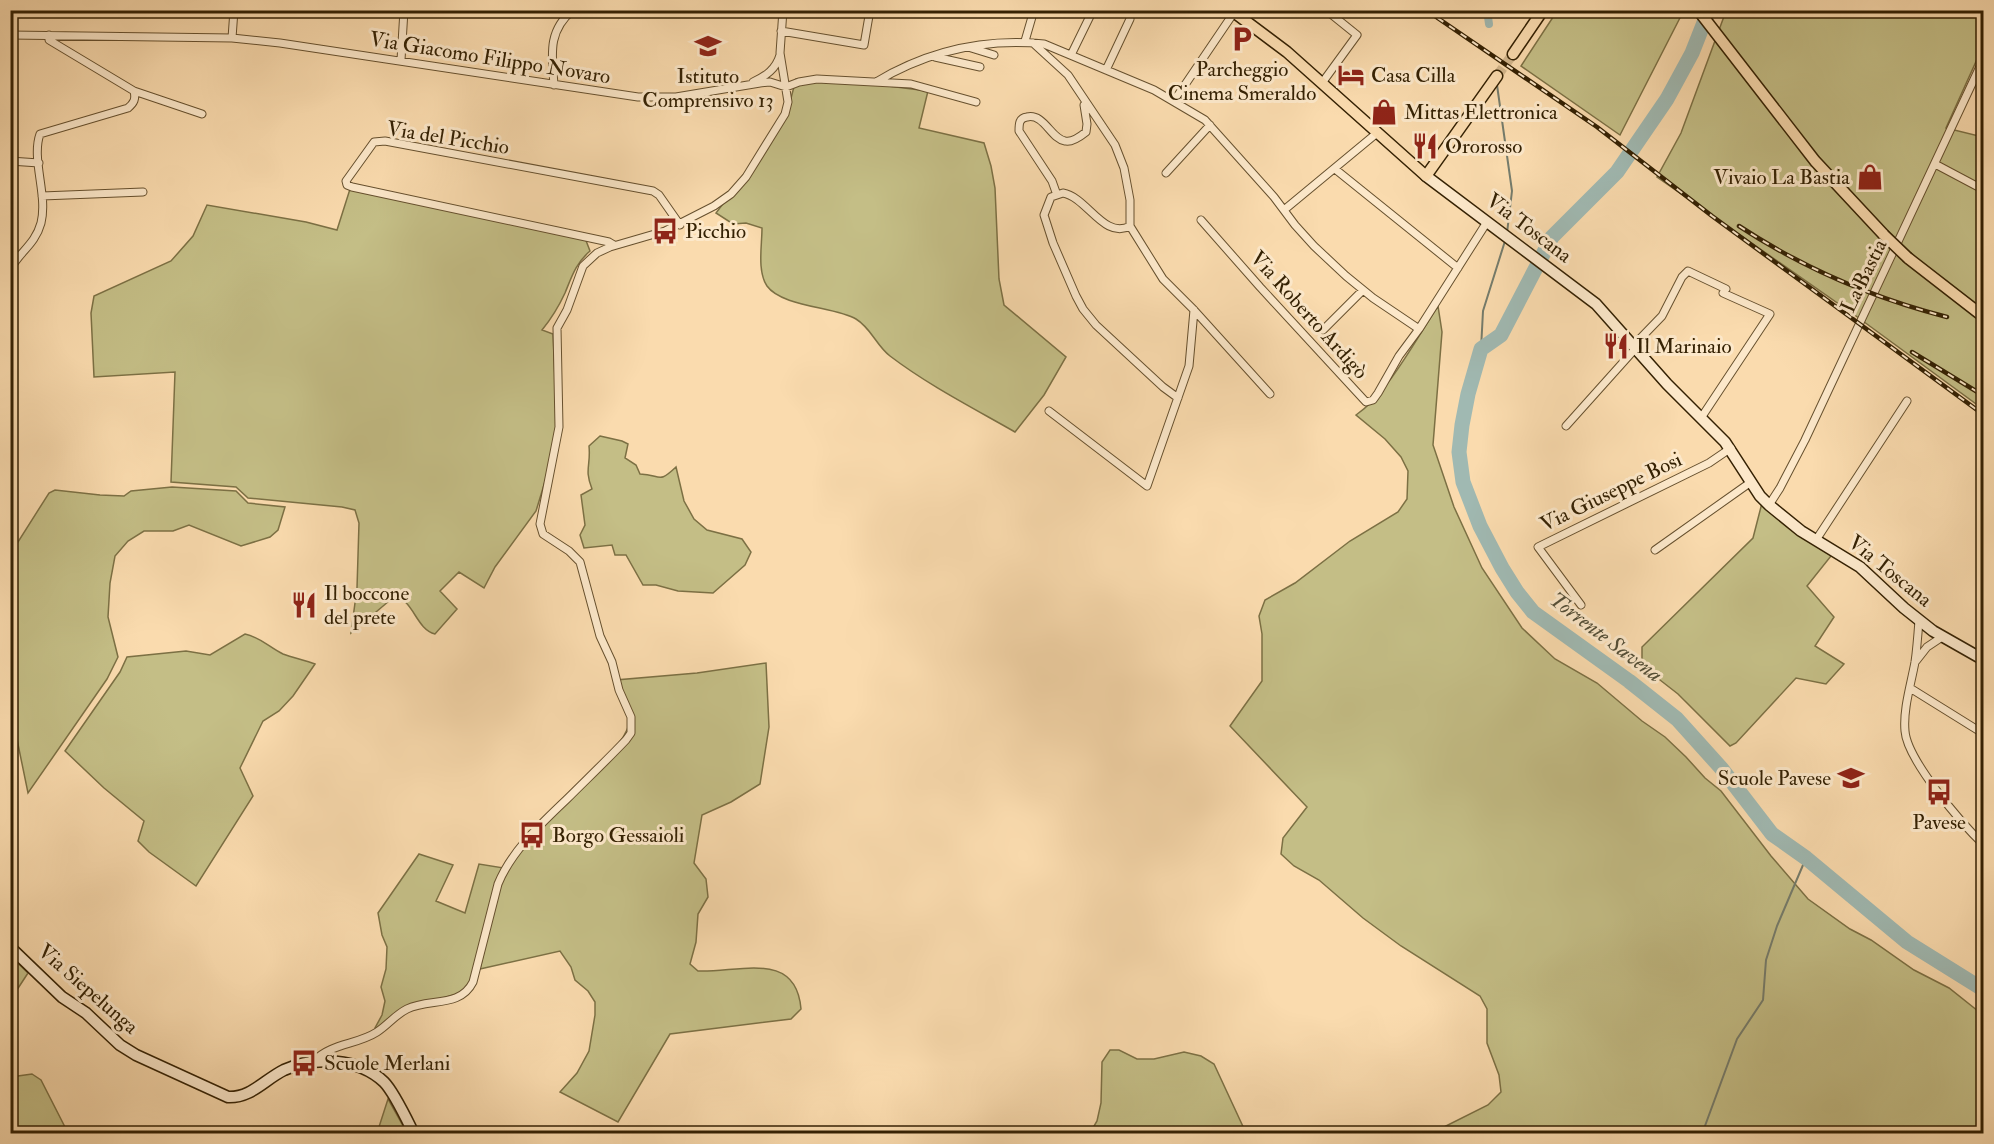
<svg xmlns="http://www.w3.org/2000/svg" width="1994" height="1144" viewBox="0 0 1994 1144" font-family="'IM FELL Double Pica',serif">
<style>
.green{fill:#c4be86;stroke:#7c7044;stroke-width:1.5}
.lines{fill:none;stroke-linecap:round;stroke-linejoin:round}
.stream{stroke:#757c6c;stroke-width:2}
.canal{stroke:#a0b9b2;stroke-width:8}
.river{stroke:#a0b9b2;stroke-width:15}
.primary-tunnel{stroke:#d2b68c;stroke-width:10;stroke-dasharray:10 5;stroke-linecap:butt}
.street-casing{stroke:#66502e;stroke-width:9}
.secondary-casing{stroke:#342103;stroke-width:13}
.primary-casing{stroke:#342103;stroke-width:13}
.street{stroke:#fce8ca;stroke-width:7}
.secondary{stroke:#fce8ca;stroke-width:10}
.primary{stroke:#fadbae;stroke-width:10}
.rail-casing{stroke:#342103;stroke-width:4.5}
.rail{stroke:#fce8ca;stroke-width:2;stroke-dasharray:7;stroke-linecap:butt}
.primary-bridge-casing{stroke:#342103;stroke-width:13;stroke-linecap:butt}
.primary-bridge{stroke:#fadbae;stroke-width:10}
.labels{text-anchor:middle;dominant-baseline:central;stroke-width:6;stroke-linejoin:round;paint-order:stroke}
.street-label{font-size:21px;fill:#342103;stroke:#fce8ca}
.poi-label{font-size:21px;fill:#342103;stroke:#fce8ca;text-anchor:start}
.water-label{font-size:22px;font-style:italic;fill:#544f38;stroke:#fce8ca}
</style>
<rect width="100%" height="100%" fill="#fadbae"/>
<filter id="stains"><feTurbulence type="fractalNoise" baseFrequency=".00333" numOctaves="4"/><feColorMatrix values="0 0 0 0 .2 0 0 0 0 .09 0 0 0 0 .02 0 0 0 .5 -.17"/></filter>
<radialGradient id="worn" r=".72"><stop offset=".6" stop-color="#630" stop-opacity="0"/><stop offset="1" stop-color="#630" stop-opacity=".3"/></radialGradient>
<path class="green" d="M1684 10 1620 135 1521 66 1557 11Z
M1726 11H1983V46L1946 128 1983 137V409L1856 316 1657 177 1681 133Z
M796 79 848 81 928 91 919 128 984 143 991 166 995 188 999 279 1004 305 1066 357 1044 395 1015 432C973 408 928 385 890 356 876 345 871 328 856 319 836 307 782 307 767 286 757 271 762 246 762 228L746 223 733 224 716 213 774 136 790 102Z
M350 189 585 238 590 251C576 263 572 276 565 293 559 306 551 319 542 330L553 334 557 422 547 475 536 511 495 567 484 588 459 572 440 591 457 609 435 634C416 629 414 601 395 596L351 633 357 588 359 523 355 510 342 507 248 498 236 487 171 482 175 372 94 377 91 313 94 296 171 261 193 236 207 205 306 222 337 230Z
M1438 306 1442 332 1433 445 1454 507 1482 568 1522 628 1555 659 1597 683 1642 721 1665 737 1686 757 1705 778 1721 791 1771 856 1808 899 1850 929 1871 940 1914 970 1949 988 1983 1015V1133H1432L1488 1105 1501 1092 1499 1075 1487 1043V1009L1480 996 1401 946 1363 918 1319 880 1294 866 1281 854 1283 838 1307 807 1230 726 1262 681V634L1259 616 1265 600 1295 583 1350 541 1398 512 1407 499 1408 471 1401 457 1385 439 1356 415C1388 393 1416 339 1438 306Z
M600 436 622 441 628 444 625 458 636 465 640 474C662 475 658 484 676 467L684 501 694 519 707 530 742 539 751 552 745 565 713 593 678 591 656 585H643L626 555H615L612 545 584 548 580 535 585 525 581 495 592 489C584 469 591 466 589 446Z
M172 487 236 491 248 503 285 507 278 530 270 537 241 546 189 525 173 531H144L128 541 115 556 110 583 108 617 118 657 107 679 28 793 11 710V553L49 493 55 490 100 495 124 496 131 491Z
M1763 499 1835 551 1807 586 1834 617 1815 646 1844 664 1826 684 1796 678 1736 743 1730 746 1678 694 1642 666V647L1753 538Z
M245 634C260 637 269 647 283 654 293 658 305 660 315 664L293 696 279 711 263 721 240 768 253 796 196 886 149 852 138 841 144 821 104 788 65 751 120 672 127 657 186 651 210 655Z
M766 663 769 727 760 784 731 802 702 815 694 863 706 879 708 897 698 914 696 942 690 964 698 971C738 973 796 949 801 1009L791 1019 670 1034 618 1122 560 1092 577 1073 589 1051 595 1015V1002L588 991 575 980 571 967 560 951 480 969 495 902 504 876 524 843 619 743C639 716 628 708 616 680L697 673Z
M419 854 453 865 436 901 465 913 479 864 504 868 468 991 408 1008 378 1032 375 1028 382 1015 385 1001 381 987 386 969 387 947 382 935 378 913Z
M11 956 28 973 11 999Z
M1110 1050H1119L1137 1059H1154L1184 1052 1201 1056 1214 1064 1246 1133H1090L1097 1121 1101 1103 1102 1062Z
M32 1074 41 1080 68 1133H11V1077Z
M388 1099 407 1133H377Z"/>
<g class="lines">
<path class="stream" d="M1497 85 1512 191 1507 233
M1481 349 1483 311 1505 241
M1702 1134 1737 1039 1763 1000 1766 960 1777 926 1806 858"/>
<path class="canal" d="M1487 10 1489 24"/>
<path class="river" d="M1709 10 1692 53 1667 99 1617 172 1552 237 1501 335 1481 349 1468 394 1462 425 1459 452 1463 482 1480 526 1502 568 1517 592 1533 612 1629 681 1677 719 1722 769 1772 834 1806 858 1907 942 1984 990"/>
<path class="primary-tunnel" d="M1497 76 1513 54"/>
<g class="street-casing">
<path id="street" d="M781 31 864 45 870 10
M10 35 232 38 280 43 638 97H676L760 83 770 82 786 87
M232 38 234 10
M1025 41 1034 10
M1033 43 1068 75 1115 145 1124 168 1130 200V226L1163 279 1194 310 1270 394
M968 47 994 55
M1071 55 1093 10
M935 57 980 67
M401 60 404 10
M1106 70 1130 19
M753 82C766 76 776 69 780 55
M876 82C928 51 983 38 1044 44L1154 90 1205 120 1274 197 1295 225 1314 246 1346 276 1373 298 1419 329
M1322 83 1357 35 1326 10
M554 85C552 56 547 31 573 10
M786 87 799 82 817 79 911 84 976 102
M134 91 202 114
M1174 101 1235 11
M10 161 39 163
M1935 164 1984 190
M1335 169 1458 268
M1166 173 1210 125
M1057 195 1052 181 1019 131C1019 124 1019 118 1027 117 1044 113 1051 139 1065 141 1072 143 1081 136 1086 132L1087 124 1084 105 1086 103
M42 196 143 192
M1284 210 1377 133
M1201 220 1260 287 1366 402 1373 400 1378 393 1399 356 1419 329 1487 222
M1130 226C1104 240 1087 197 1063 193L1051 197 1044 215 1053 243 1076 296 1083 309 1096 325 1163 387 1178 398
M614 245 609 242 352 187 347 185 346 181 374 142 385 141 653 191 659 195 680 225
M10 270C19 252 35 245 41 223 48 195 31 159 40 134L128 108C134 103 136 99 134 91L49 40V35
M1323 330 1363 290
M1633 346 1662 316 1682 277 1688 271 1726 289 1723 293 1770 314 1701 418
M1049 411 1147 486 1189 366 1194 310
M1566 426 1635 349
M1769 505 1780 488 1805 440 1984 58
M1816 540 1907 401
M1655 550 1751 482
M1581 605 1538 547 1709 463 1731 448
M1919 620C1918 634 1917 648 1915 662 1911 684 1903 709 1905 731 1907 760 1962 824 1984 845
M1916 661 1927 647 1942 637
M1910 688 1984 734
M314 1061C331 1043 357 1045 377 1032 388 1025 395 1015 407 1009 430 998 460 1008 473 982L498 884C512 850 541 824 567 799 587 779 607 760 626 740L631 733V717L619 690 612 662 600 636 580 562 569 551 543 534 540 524 559 427 557 328 567 310 583 266 597 253 610 247 665 231 714 206 731 194 746 177 785 114 788 102 780 53 783 10"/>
</g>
<g class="secondary-casing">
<path id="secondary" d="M1426 176 1596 304 1667 384 1725 442 1760 496 1769 505 1801 531 1860 567 1904 608 1933 631 1984 660
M10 947 62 997 86 1013 120 1045 136 1055 228 1097C251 1098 264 1080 284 1070 314 1056 359 1058 384 1082 394 1092 407 1120 414 1134"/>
</g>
<g class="primary-casing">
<path id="primary" d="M1231 10 1287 52 1426 176 1497 76
M1698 10 1815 161 1884 235
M1513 54 1543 10
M1908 258 1984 317"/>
</g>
<use href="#street" class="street"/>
<use href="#secondary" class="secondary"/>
<use href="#primary" class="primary"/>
<g class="rail-casing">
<path id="rail" d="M1426 10 1597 127 1712 216 1984 415
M1739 226C1803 268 1873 298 1947 317
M1912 352 1984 396"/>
</g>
<use href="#rail" class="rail"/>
<g class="primary-bridge-casing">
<path id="primary-bridge" d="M1884 235 1908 258"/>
</g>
<use href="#primary-bridge" class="primary-bridge"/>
</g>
<defs>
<g id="parking-bare" transform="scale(2.07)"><path d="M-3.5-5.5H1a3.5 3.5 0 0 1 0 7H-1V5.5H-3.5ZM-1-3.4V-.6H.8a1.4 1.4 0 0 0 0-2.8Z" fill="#8f2418" stroke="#fce8ca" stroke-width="2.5" paint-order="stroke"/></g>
<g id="school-bare" transform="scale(2.07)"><path d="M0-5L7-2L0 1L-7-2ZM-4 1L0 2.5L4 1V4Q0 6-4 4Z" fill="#8f2418" stroke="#fce8ca" stroke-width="2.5" paint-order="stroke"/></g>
<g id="hotel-bare" transform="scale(2.07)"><path d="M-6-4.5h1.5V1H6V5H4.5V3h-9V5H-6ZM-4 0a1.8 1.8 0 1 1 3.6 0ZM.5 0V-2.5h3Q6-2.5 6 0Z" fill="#8f2418" stroke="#fce8ca" stroke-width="2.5" paint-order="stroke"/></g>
<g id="shop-bare" transform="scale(2.07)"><path d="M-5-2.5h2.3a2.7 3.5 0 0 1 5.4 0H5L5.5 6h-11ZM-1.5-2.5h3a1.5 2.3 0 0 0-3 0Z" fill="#8f2418" stroke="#fce8ca" stroke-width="2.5" paint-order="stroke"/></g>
<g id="restaurant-bare" transform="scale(2.07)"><path d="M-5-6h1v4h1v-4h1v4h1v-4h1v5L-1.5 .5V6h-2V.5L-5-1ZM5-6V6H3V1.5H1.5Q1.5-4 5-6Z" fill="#8f2418" stroke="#fce8ca" stroke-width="2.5" paint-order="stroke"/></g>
<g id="bus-bare" transform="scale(2.07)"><path d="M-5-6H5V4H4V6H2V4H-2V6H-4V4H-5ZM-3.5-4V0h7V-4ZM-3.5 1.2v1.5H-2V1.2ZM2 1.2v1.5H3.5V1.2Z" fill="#8f2418" stroke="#fce8ca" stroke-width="2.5" paint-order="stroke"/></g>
</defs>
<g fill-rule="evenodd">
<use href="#parking-bare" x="1242" y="39"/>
<use href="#school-bare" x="708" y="46"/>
<use href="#hotel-bare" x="1351" y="75"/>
<use href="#shop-bare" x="1384" y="112"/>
<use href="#restaurant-bare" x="1425" y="146"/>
<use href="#shop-bare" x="1870" y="177"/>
<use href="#bus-bare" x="665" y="231"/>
<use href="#restaurant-bare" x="1616" y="346"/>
<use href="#restaurant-bare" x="304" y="605"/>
<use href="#school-bare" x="1851" y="778"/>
<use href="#bus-bare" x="1939" y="792"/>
<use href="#bus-bare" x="532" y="835"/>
<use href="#bus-bare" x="304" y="1063"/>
</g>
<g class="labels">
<g class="street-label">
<text transform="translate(490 58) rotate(9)">Via Giacomo Filippo Novaro</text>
<text transform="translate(448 138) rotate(9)">Via del Picchio</text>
<text transform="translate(1529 228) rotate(37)">Via Toscana</text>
<text transform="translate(1864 276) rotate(-64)">La Bastia</text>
<text transform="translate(1309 315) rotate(48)">Via Roberto Ardigò</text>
<text transform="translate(1611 492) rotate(-26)">Via Giuseppe Bosi</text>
<text transform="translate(1890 571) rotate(39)">Via Toscana</text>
<text transform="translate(88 989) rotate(41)">Via Siepelunga</text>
</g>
<g class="poi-label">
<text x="1242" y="69" text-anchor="middle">Parcheggio<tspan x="1242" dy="24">Cinema Smeraldo</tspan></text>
<text x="1371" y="75">Casa Cilla</text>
<text x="708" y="76" text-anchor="middle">Istituto<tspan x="708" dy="24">Comprensivo 13</tspan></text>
<text x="1404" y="112">Mittas Elettronica</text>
<text x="1445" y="146">Ororosso</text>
<text x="1850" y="177" text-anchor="end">Vivaio La Bastia</text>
<text x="685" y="231">Picchio</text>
<text x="1636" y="346">Il Marinaio</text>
<text x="324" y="593">Il boccone<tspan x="324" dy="24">del prete</tspan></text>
<text x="1831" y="778" text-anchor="end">Scuole Pavese</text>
<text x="1939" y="822" text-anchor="middle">Pavese</text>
<text x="552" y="835">Borgo Gessaioli</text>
<text x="324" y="1063">Scuole Merlani</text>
</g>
<g class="water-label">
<text transform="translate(1606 637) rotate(37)">Torrente Savena</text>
</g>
</g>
<rect width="1994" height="1144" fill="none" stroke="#fadbae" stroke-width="36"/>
<rect x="12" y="12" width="1970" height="1120" fill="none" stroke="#342103" stroke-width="3"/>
<rect x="18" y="18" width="1958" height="1108" fill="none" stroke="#342103" stroke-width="1.5"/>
<rect width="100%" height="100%" filter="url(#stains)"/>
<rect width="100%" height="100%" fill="url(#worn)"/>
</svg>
